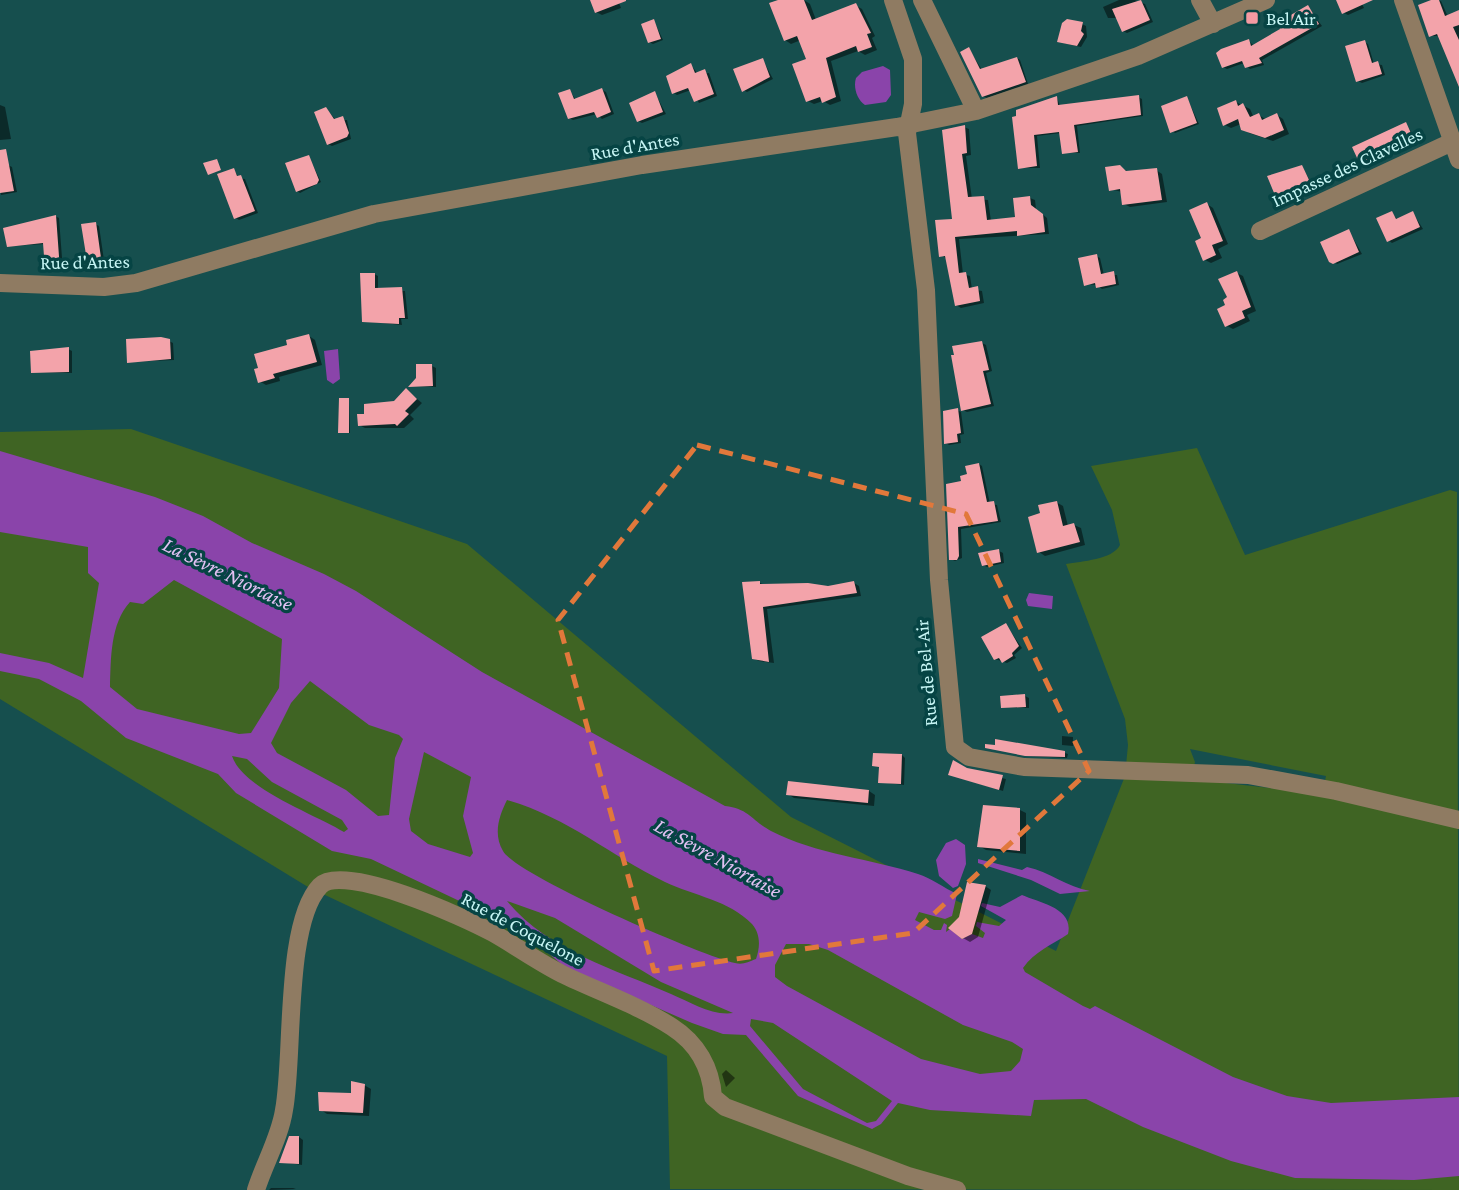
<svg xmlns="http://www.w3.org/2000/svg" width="1459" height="1190" viewBox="0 0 1459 1190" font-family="'Crimson Pro',serif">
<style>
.green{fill:#3f6423;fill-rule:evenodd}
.water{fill:#8a44aa;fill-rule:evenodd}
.shadow{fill:#0007}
.building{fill:#f3a3aa}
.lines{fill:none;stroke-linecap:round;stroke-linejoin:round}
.minor{stroke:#8f7b62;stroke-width:18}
.marked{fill:none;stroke:#e1783b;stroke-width:5;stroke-dasharray:14 9;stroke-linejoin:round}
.poi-dot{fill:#f49aa2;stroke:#064444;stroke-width:2.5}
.labels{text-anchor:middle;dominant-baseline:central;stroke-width:7;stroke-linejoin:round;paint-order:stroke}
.poi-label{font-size:19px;fill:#c7f6f5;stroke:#064444;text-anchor:start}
.street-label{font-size:19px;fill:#c7f6f5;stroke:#064444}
.water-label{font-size:21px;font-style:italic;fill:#e3c1f4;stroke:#064444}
</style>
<rect width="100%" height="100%" fill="#164f4e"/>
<path class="green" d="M131 429 467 544 791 817 1056 951 1125 776 1128 745 1125 719 1066 564C1082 561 1112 560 1120 545L1112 510 1091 466 1197 448 1245 555 1450 490 1457 492 1459 1190 670 1189 667 1056 308 887 0 699V432ZM1190 749 1326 776 1322 794 1191 779 1195 762Z"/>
<path class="water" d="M883 66 890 70 891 95 886 102 865 105C857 100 853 87 856 78L862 72Z
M338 349 340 379 333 384 327 380 324 351Z
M0 451 155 497 203 516 252 543 324 574 356 591 482 672 725 806C750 809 752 821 771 831 815 854 872 859 918 874 931 878 944 888 957 894L952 916 945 919 919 912 915 920 934 930H941L944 923 947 925 946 932 950 929 962 939 972 934 983 938 985 933 976 926 977 922 999 926 1006 920 981 906 982 903 1000 907 1022 895C1040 903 1074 908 1068 934 1052 945 1035 951 1023 968L1025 972 1083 1006 1090 1009 1095 1006 1233 1077 1287 1096 1331 1103 1459 1097V1176L1414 1180 1295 1178 1231 1161 1143 1127 1086 1099 1034 1100 1031 1116 930 1110 898 1103 881 1124 872 1129 798 1096 746 1035 723 1034 692 1023 566 968 541 947 491 916 371 859 332 851 236 793 218 774 126 738 81 701 39 679 0 671V653L49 663 83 678 99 583 88 573V547L0 532ZM174 580 282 639 279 688 251 733 239 734 137 709 110 687C111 659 110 624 130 602L143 604ZM310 681 369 725 399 735 403 739 395 758 389 815 378 816 346 790 277 753 271 743 291 703ZM424 752 471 777 463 816 473 853 470 857 428 844 411 831 409 819ZM232 756 247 759 272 782 342 820 348 829 344 832C315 814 243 789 232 756ZM507 800C569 818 609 855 665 882 694 896 729 900 752 924 761 934 760 948 756 959 748 962 743 965 735 963 702 956 516 875 503 851 493 834 499 816 507 800ZM507 901 555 918 661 982 733 1013C712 1016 690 1002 671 994 615 969 548 951 507 901ZM786 944H809L828 950 963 1025 1012 1042 1023 1049 1020 1061 1011 1071 980 1074 921 1059 787 986 775 977V965ZM751 1019 773 1023 892 1101 876 1121 867 1123 803 1089 750 1026Z
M1029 593 1053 596 1052 609 1028 606 1026 600Z
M956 839 965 845 966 864 958 886 953 888 939 876 936 860 946 843Z
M978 859 1022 870 1027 867C1050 872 1067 887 1090 891L1060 894 1031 880 978 863Z"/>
<path class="shadow" d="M591 0H618L621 8 602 15 596 12Z
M783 0H804L810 4 816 20 855 5 862 9 875 36 872 38 877 50 865 55 858 51 831 61 841 101 830 105 823 101 814 104 808 101V60L801 40 791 44 785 40Z
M1119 0H1135L1145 4 1153 22 1127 33 1123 31 1117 18H1108L1103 7Z
M1343 0H1360L1364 8 1348 15 1344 13Z
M1436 0 1441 1 1448 17 1459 12V69L1439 36H1431Z
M1308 7 1322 26 1262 60 1264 65 1250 69 1244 63 1227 69 1223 67 1249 41 1254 46 1283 30Z
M654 21 663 40 653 44 649 42Z
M1082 24 1086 26 1087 37 1081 47 1063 43Z
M1364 42 1368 44 1374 64 1382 65 1385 75 1362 83 1358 81Z
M969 49 982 70 1017 58 1020 60 1028 84 987 98 983 96Z
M763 60 773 79 747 92 743 90Z
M691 65 698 74 709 73 717 96 699 103 691 90 677 95 674 93Z
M602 90 606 92 614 114 602 119 597 114 573 120 569 118 570 91 576 100Z
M655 93 666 114 642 123 638 121Z
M1138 97 1142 99 1143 116 1077 126 1080 153H1064L1061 133 1037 136 1040 168H1019L1014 118 1057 98 1060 106Z
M1187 98 1199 124 1175 133 1172 131Z
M1236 102 1250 109 1254 118 1259 115 1265 119 1277 115 1283 119 1289 134 1273 141 1249 133 1241 124 1231 128 1225 125Z
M0 105 5 107 11 139 0 140Z
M326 109 336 120H347L351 139 332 146 328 144Z
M1406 124 1417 141 1370 162 1359 159Z
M964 127 969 129 971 155 966 156 972 199 988 200 991 221 1017 218 1030 198 1035 200 1036 209 1047 218 1049 234 959 239 963 274 970 276 972 289 982 291 984 303 961 308 956 305 946 258 941 255 954 221Z
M309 157 321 182 300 193 297 191Z
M8 165 12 167 17 192 1 195 0 167Z
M1120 167 1128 172 1156 170 1162 174 1167 202 1130 207 1124 204 1122 192 1110 189Z
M1302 167 1312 184 1282 201 1279 199Z
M234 170 239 178 245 179 258 213 239 220 236 218Z
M1207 204 1213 208 1228 244 1218 249 1222 258 1211 263 1205 260Z
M1392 213 1398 220 1413 213 1423 229 1392 243 1388 240Z
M55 216 59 218 63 271 47 268 45 244 9 246Z
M95 224 99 226 105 267 93 268 89 266Z
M1349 231 1362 254 1337 264 1334 262Z
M1096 256 1100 258 1104 275H1117L1119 285 1102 289 1097 285 1086 284Z
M1237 273 1243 276 1256 311 1247 315 1250 321 1233 329 1227 326 1229 298Z
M374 274 378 276V290L405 291 408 319H401L402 325 363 321Z
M309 336 315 340 322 365 279 377 280 381 266 385 259 381 289 346Z
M169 341 173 343 174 360 128 362Z
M982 343 986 345 992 371 986 373 994 406 967 412 963 410Z
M68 349 72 351V373L33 372Z
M432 366 436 368V387L410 386Z
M406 390 422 403 410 415 414 419 404 428H365L359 425 394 402Z
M349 400 350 433H341Z
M957 410 961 412 964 434 960 435 961 443 949 445 946 443Z
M979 464 982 466 990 504 997 505 1001 522 961 529 962 558 955 561 951 559 963 482Z
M1056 502 1063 506 1068 526 1074 525 1081 528 1085 545 1045 556 1039 552 1043 515Z
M999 551 1003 553 1004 563 987 567 983 565Z
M759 582 765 586 828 588 854 583 859 586 861 596 767 609 774 663 759 661 753 658Z
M1006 625 1022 648 1014 655 1016 658 1007 663 995 659Z
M1025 696 1029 698V708L1003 707Z
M1062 736 1073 737V746L1062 745Z
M987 747 1065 753 1068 754 1067 758 1030 756Z
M902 755 905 758 904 785 879 782 880 768 874 765Z
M967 770 1006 779 1003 791 954 776Z
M869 791 875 795 874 806 794 798 788 794Z
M1020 810 1026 813V854L986 850 979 846Z
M985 886 991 890 978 937 970 942 963 938Z
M726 1070 735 1078 726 1087 722 1074Z
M364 1085 371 1089 369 1116 327 1114 321 1110 352 1095Z
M299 1137 303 1140 302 1165 281 1162Z
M271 1188H293L296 1189 269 1190Z"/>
<path class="building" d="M590 0H626V1L595 13Z
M778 0H804L812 20 856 3 871 33 867 34 872 47 858 52 856 46 826 58 836 97 822 103 820 97 806 102 792 64 806 59 797 36 784 41 769 3Z
M1141 0 1150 20 1122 32 1112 9Z
M1336 0H1373L1342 14Z
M1431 0H1439L1445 16 1459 10V25L1453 27 1459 40V87L1437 34 1429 37 1418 5Z
M1308 5 1319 24 1259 58 1262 63 1245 68 1242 61 1222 68 1216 53 1221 49 1249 39 1251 46 1280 29 1277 23Z
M654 19 661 39 648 43 641 24Z
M1067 19 1083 22 1081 31 1084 34 1077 46 1057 42 1062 23Z
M1365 40 1372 63 1378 61 1382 74 1356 82 1345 46Z
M969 47 980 69 1017 57 1026 82 982 97 960 52Z
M763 58 770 77 742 92 733 69Z
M691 63 695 73 705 69 714 94 694 102 688 88 672 94 666 76Z
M602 88 611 112 597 118 594 112 568 119 558 93 570 89 574 99Z
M655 91 663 112 637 122 629 103Z
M1139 95 1141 115 1074 125 1078 152 1062 154 1059 132 1034 135 1037 166 1018 169 1012 117 1016 116V110L1057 96 1058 105Z
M1187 96 1197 123 1170 133 1161 106Z
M1236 100 1238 106 1243 103 1250 117 1259 113 1262 120 1277 113 1284 130 1265 138 1241 130 1238 119 1223 126 1217 108Z
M326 107 334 119 343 116 349 133 347 137 327 145 314 112Z
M1406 122 1414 140 1365 161 1364 158 1358 160 1352 147Z
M965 125 967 153 962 154 968 197 984 196 987 220 1015 217 1013 198 1030 196 1031 205 1043 214 1045 232 1017 236V231L955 237 959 273 966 272 969 288 978 286 980 301 955 306 945 256 939 257 935 220 952 219 942 130Z
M6 149 14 191 0 193V150Z
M309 155 319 180 317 184 296 192 285 163Z
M217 159 221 170 208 175 203 163Z
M1120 165 1126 171 1157 168 1162 200 1122 205 1120 189 1109 191 1105 167Z
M1302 165 1310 182 1277 200 1267 176Z
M234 168 237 176 241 175 255 211 234 219 217 174Z
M1207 202 1223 241 1212 245 1216 255 1203 261 1195 241 1201 238 1189 210Z
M1392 211 1396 219 1413 211 1420 227 1387 242 1376 218Z
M56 215 60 270 45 269 43 243 7 247 3 228Z
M96 222 102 265 88 267 81 224Z
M1349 229 1359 252 1333 264 1329 262 1320 242Z
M1097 254 1101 274 1114 271 1116 284 1096 288 1095 283 1084 286 1078 258Z
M1237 271 1251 307 1242 311 1245 318 1225 327 1217 309 1225 305 1223 300 1227 297 1218 279Z
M360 273H375V288L402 287 405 318H399V324L362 322Z
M309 334 317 362 273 374 275 378 258 383 254 369 258 368 254 354 287 345 286 340Z
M161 337 170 339 171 359 127 363 126 339Z
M982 341 989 370 983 371 991 404 961 411 951 355H954L952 346Z
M69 347V372L31 373 30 351Z
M416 364H432L433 386 408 387 416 378Z
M406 388 417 399 405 411 409 414 397 426 395 424 358 426 357 414H364V404L394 401Z
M339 398H349V433H338Z
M958 408 961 433 957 434 958 442 944 444 943 411Z
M979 463 987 502 994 501 998 521 958 527 959 556 957 560H949L946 484 961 481 960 476 967 474 965 466Z
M1057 501 1063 526 1074 523 1080 542 1037 553 1028 517 1040 513 1038 505Z
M999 549 1001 562 982 566 978 553Z
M760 581V584L808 583 828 586 854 581 857 593 763 607 769 662 752 659 742 582Z
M1006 623 1019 646 1012 653 1013 656 1002 663 999 658 994 660 981 637Z
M1025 694 1026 707 1001 708 1000 696Z
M995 739 1065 751V757L1025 756 985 748V744L995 745Z
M873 753 902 754 901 784 878 783 879 767 872 766Z
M953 760 967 768 1003 775 999 790 948 775Z
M788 781 869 790 868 803 786 795Z
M983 805 1020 808V851L977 847Z
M967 882 986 885 972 934 962 939 948 928 959 917Z
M351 1081 365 1084 363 1113 319 1111 318 1092 351 1093Z
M289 1136H299V1164L279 1163Z"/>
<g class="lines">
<path class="minor" d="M893 0 913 59V104L907 133 926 290 939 580 955 747 969 757 1024 767 1248 775 1336 791 1459 820
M922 0 976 111
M1200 0 1213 24
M1403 0 1459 160
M1260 231 1452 142
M0 283 104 287 136 283 374 214 642 165 897 127 976 111 1138 56 1266 0
M256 1190C264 1164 280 1137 284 1110 294 1058 284 924 320 886 343 862 466 918 493 933 516 946 538 962 562 974 597 991 640 1006 672 1027 697 1043 711 1068 713 1097L725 1107 908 1176 957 1190"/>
</g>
<path class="marked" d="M697 445 966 514 1089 771 913 933 654 971 558 620Z"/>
<rect class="poi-dot" x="1245" y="11" width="14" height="14" rx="3.5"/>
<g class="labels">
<g class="poi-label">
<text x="1266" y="18">Bel Air</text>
</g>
<g class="street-label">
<text transform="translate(635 146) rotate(-10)">Rue d'Antes</text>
<text transform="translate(1347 167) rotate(-25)">Impasse des Clavelles</text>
<text transform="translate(85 262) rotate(-1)">Rue d'Antes</text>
<text transform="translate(926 673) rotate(-95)">Rue de Bel-Air</text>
<text transform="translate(523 929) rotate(28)">Rue de Coquelone</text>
</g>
<g class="water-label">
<text transform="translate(228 574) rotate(26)">La Sèvre Niortaise</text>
<text transform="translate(718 858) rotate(29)">La Sèvre Niortaise</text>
</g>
</g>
</svg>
